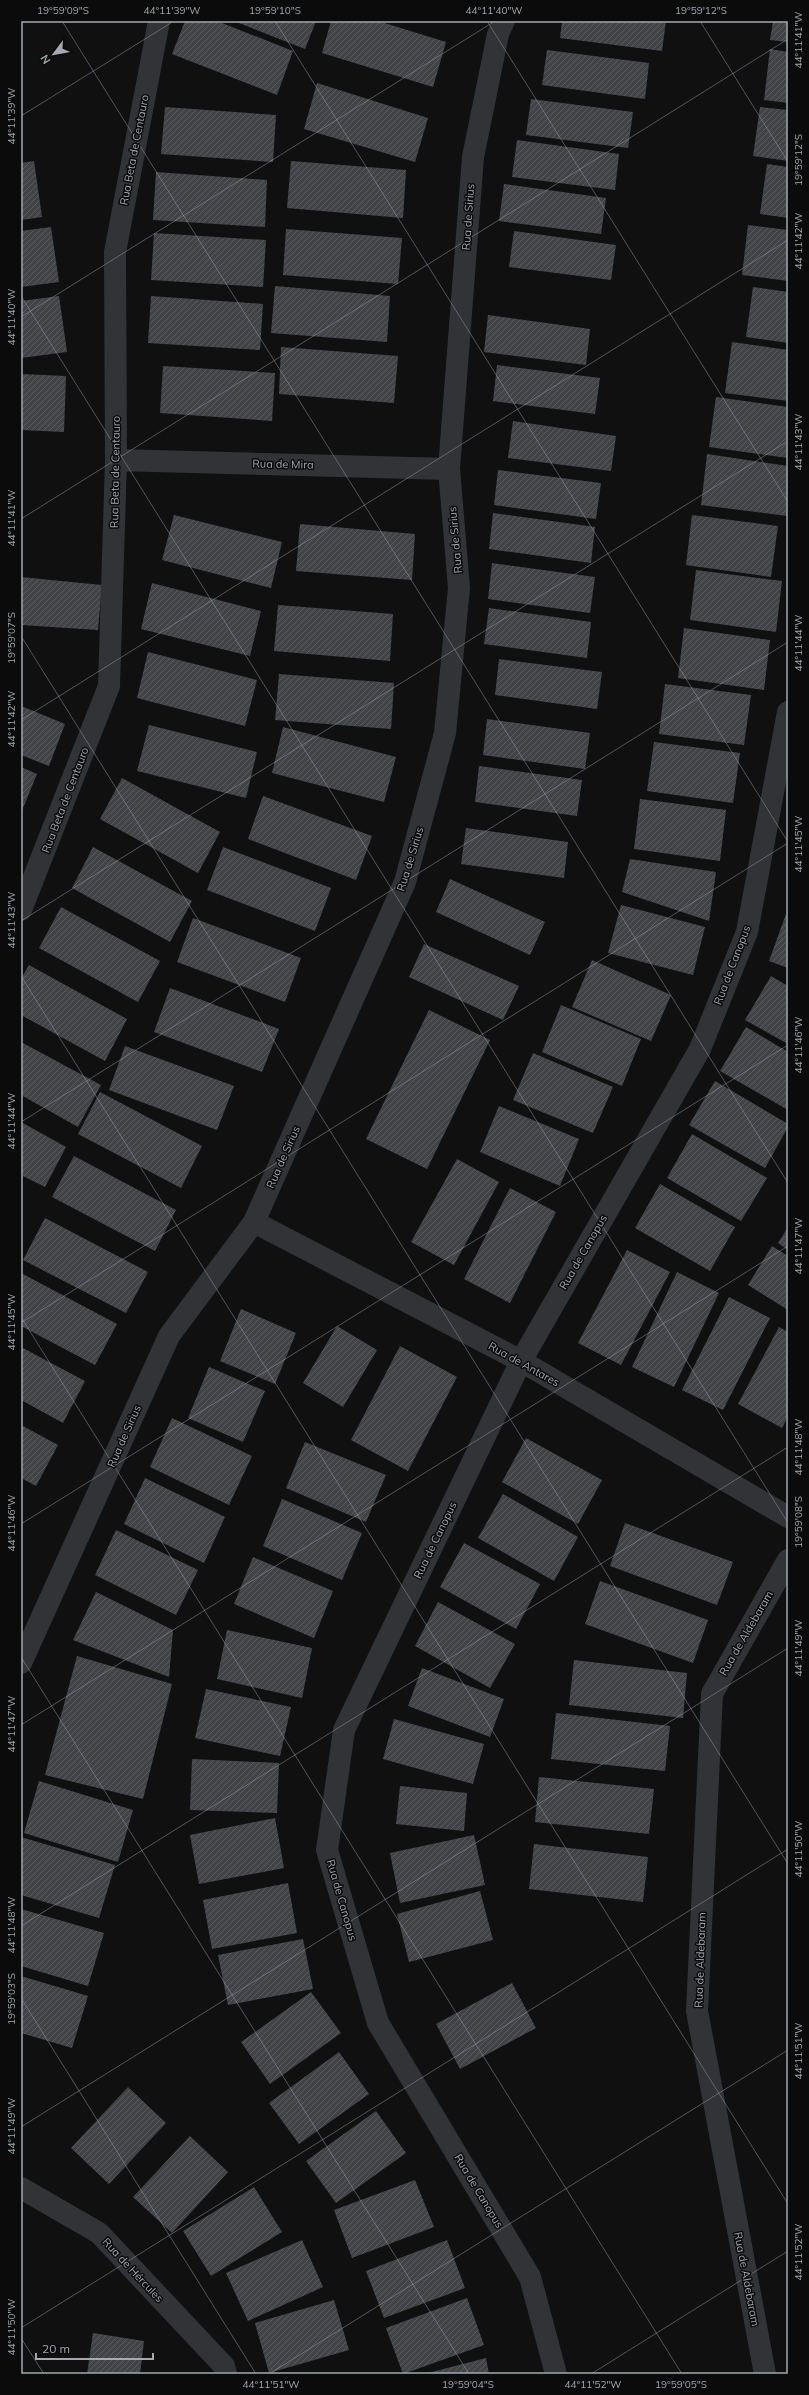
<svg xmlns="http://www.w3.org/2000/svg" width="809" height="2395" viewBox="0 0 809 2395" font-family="Mulish,sans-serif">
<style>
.building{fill:url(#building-hatch)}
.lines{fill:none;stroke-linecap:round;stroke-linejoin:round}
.minor{stroke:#313336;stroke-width:22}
.ticks{fill:none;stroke:#a2a9b1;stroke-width:1;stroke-opacity:0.45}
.labels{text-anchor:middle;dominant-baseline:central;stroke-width:3;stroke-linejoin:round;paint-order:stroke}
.street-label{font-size:11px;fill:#a2a9b1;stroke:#0b0b0c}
.neatline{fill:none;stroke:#a2a9b1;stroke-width:1.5}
.ticks-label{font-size:10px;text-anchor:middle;fill:#a2a9b1}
</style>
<defs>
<pattern id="building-hatch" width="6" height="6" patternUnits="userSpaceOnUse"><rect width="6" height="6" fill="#414347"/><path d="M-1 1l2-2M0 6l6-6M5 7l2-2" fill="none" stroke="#595b5f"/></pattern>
</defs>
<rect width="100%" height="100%" fill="#101011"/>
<path class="building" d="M185 21H217L293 51 277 95 172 54Z
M234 21H316L305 49Z
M331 21H378L446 42 433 87 322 53Z
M562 21H666L662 51 560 38Z
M773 21H788V42L770 40Z
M770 49 788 52V103L764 100Z
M547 50 649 63 645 99 542 85Z
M317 83 428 118 415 162 304 129Z
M531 99 633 112 628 148 526 135Z
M165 107 276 115 273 162 161 154Z
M760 107 788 110V161L753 156Z
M517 140 619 154 615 190 512 177Z
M34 161 42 217 21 220V163Z
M291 161 406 170 403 218 287 208Z
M767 164 788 167V218L760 214Z
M156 172 267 180 265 227 153 220Z
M504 184 606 198 601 234 499 221Z
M748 225 788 230V281L742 275Z
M51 227 59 282 21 287V231Z
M286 229 402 238 398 284 283 275Z
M514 231 616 245 611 280 509 267Z
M154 233 266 240 263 287 151 280Z
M275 286 390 296 387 342 271 333Z
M753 287 788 292V343L746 337Z
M59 296 67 352 21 358V301Z
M151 296 263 304 260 350 148 343Z
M488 315 590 329 586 365 484 352Z
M732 342 788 350V401L725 393Z
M281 347 398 356 394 403 279 394Z
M497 365 600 378 595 414 493 401Z
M163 366 275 373 272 421 160 413Z
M21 374 66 376 64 432 21 430Z
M716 397 788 407V458L709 447Z
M513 421 616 436 611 471 508 458Z
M707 454 788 466 787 516 701 505Z
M498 470 601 483 596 519 494 505Z
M493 513 595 527 591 563 489 549Z
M174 515 282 542 271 588 162 560Z
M692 515 778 526 771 577 686 565Z
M300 524 415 534 412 580 296 571Z
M492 563 595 577 590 613 488 599Z
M696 570 782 581 776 632 690 620Z
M21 577 102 585 98 630 21 625Z
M152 583 261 611 250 656 141 629Z
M278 605 393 614 390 661 274 651Z
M489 608 591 622 587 658 484 644Z
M684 628 770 640 764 690 678 678Z
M148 652 257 680 245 726 137 698Z
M499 659 602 672 597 709 495 695Z
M279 674 394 683 391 729 275 720Z
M665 684 751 695 744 745 659 734Z
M21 706 65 724 49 766 21 755Z
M487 719 590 733 585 769 483 755Z
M149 725 257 752 246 798 137 771Z
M283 727 396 757 384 802 272 773Z
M654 742 740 753 733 803 647 791Z
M479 766 582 780 577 816 475 802Z
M21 767 37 774 21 813Z
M122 778 220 832 198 873 100 819Z
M263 796 372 836 356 880 248 839Z
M640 799 726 810 720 861 634 849Z
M466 828 568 842 564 878 461 864Z
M93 847 192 901 170 942 72 888Z
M223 847 331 888 315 931 207 890Z
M630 859 716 872 709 921 622 892Z
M450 879 545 922 530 955 436 912Z
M621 905 705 927 693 975 608 953Z
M61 907 160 961 138 1002 39 948Z
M786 914 788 915V968L769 961Z
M193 918 301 958 285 1002 177 962Z
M424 944 519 986 503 1020 409 977Z
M592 960 671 995 651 1041 572 1007Z
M29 965 127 1019 105 1061 21 1015V979Z
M771 976 788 986V1044L745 1020Z
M170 988 279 1029 262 1072 154 1032Z
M561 1005 641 1039 622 1086 542 1052Z
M429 1010 490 1040 427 1169 366 1139Z
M746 1027 788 1052V1110L720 1071Z
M21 1042 101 1085 78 1127 21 1095Z
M125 1046 234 1086 217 1130 109 1090Z
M533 1053 613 1087 593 1133 513 1100Z
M715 1081 788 1124V1127L765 1168 689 1125Z
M100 1092 202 1146 181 1188 78 1134Z
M499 1106 579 1139 560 1186 480 1152Z
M21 1122 66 1147 45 1187 21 1175Z
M692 1134 767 1178 741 1221 667 1178Z
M74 1156 176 1210 155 1251 52 1197Z
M457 1159 499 1182 454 1265 411 1242Z
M660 1184 735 1227 710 1271 635 1228Z
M510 1188 556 1212 510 1303 464 1279Z
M45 1218 148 1272 126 1313 23 1260Z
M788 1227V1250L778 1243Z
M772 1246 788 1256V1310L748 1285Z
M627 1250 670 1272 621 1365 578 1343Z
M677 1272 719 1293 674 1387 632 1367Z
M21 1273 117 1324 95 1365 21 1326Z
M729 1297 770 1318 723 1410 682 1390Z
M241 1309 296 1333 275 1384 220 1361Z
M337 1326 377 1350 343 1407 303 1383Z
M779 1327 788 1332V1416L782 1428 738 1404Z
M400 1346 457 1377 408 1471 351 1440Z
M21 1347 85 1381 63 1423 21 1400Z
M209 1367 265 1391 243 1442 188 1418Z
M172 1418 252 1456 229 1505 150 1467Z
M21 1425 58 1445 36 1486 21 1478Z
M526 1438 602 1480 578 1524 502 1482Z
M305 1442 386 1475 366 1522 286 1488Z
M145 1478 225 1517 204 1563 124 1524Z
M503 1494 578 1537 554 1581 478 1538Z
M282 1499 362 1533 342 1580 263 1546Z
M625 1523 733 1562 717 1605 610 1566Z
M116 1530 198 1570 176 1615 95 1575Z
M464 1543 540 1584 516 1629 440 1587Z
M253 1557 333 1591 314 1638 234 1604Z
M600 1581 708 1620 693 1663 585 1624Z
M96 1592 173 1630 169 1677 73 1640Z
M438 1602 515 1644 490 1688 415 1646Z
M227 1630 312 1648 302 1698 217 1679Z
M77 1656 172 1684 143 1799 45 1775Z
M574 1660 687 1673 683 1718 569 1705Z
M422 1668 504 1699 490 1737 408 1706Z
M206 1689 291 1707 280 1756 195 1738Z
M556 1713 670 1726 665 1771 551 1759Z
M394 1719 484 1744 473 1784 383 1759Z
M192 1759 279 1763 277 1813 190 1810Z
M539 1777 654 1789 649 1834 535 1822Z
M39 1781 133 1810 118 1862 24 1833Z
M400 1786 467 1793 464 1831 396 1824Z
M275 1818 284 1868 199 1884 190 1835Z
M474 1835 485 1885 400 1903 390 1853Z
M21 1837 115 1865 99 1918 21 1895Z
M534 1844 648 1857 643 1902 529 1889Z
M288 1883 297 1933 212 1949 203 1900Z
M480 1891 493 1940 409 1962 397 1914Z
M21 1909 104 1933 88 1986 21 1966Z
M303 1939 313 1989 228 2005 218 1955Z
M21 1976 88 1996 72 2048 21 2033Z
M512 1983 536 2028 460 2069 436 2024Z
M311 1992 341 2033 270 2084 241 2042Z
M339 2052 369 2094 299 2144 269 2103Z
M128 2087 166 2123 109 2184 71 2148Z
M376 2111 406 2153 336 2203 306 2161Z
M190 2136 228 2172 172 2233 133 2197Z
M415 2180 434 2227 352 2258 334 2210Z
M254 2187 282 2232 211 2276 183 2231Z
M302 2240 323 2287 248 2321 226 2273Z
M447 2240 465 2288 384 2318 366 2271Z
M467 2298 484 2345 403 2374 386 2328Z
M334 2300 349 2350 269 2373 255 2323Z
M93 2333 144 2341 140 2374H87Z
M486 2358 489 2374H428V2373Z"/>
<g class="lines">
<path class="minor" d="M116 460 449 469
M21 910 109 686 116 460 115 252 159 21
M254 1222 521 1361 788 1517
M21 1663 169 1336 254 1222 405 882 445 733 459 588 449 469 473 157 498 34 504 21
M21 2188 99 2233 224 2366 226 2374
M556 2374 530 2277 378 2023 327 1850 344 1730 521 1361 700 1049 747 932 788 712
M765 2374 697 2011 712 1694 788 1560"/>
</g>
<path class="ticks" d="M62 21 788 1183M275 21 788 842M487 21 788 502M700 21 788 162M21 116 174 21M21 296 788 1523M21 317 495 21M21 519 788 39M21 636 788 1864M21 720 788 240M21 921 788 441M21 976 788 2204M21 1122 788 642M21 1317 682 2374M21 1323 788 843M21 1524 788 1045M21 1657 469 2374M21 1725 788 1246M21 1926 788 1447M21 1998 256 2374M21 2127 788 1648M21 2328 788 1849M21 2338 44 2374M269 2374 788 2050M591 2374 788 2251"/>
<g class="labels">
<g class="street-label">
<text transform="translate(134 150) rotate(-79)">Rua Beta de Centauro</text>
<text transform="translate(468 217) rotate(-86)">Rua de Sirius</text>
<text transform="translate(283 464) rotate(1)">Rua de Mira</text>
<text transform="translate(115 472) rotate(-89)">Rua Beta de Centauro</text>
<text transform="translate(455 540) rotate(-95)">Rua de Sirius</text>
<text transform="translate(65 800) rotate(-69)">Rua Beta de Centauro</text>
<text transform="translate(410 859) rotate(-73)">Rua de Sirius</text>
<text transform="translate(732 965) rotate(-69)">Rua de Canopus</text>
<text transform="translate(283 1157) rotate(-66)">Rua de Sirius</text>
<text transform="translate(583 1252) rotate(-60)">Rua de Canopus</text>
<text transform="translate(524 1364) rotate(29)">Rua de Antares</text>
<text transform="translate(124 1436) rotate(-66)">Rua de Sirius</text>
<text transform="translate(435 1540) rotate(-64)">Rua de Canopus</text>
<text transform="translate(746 1633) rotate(-60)">Rua de Aldebaram</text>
<text transform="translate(342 1900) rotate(74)">Rua de Canopus</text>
<text transform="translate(700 1960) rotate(-88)">Rua de Aldebaram</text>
<text transform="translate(479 2191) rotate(59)">Rua de Canopus</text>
<text transform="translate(133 2270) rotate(47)">Rua de Hércules</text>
<text transform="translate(747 2279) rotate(79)">Rua de Aldebaram</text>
</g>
</g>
<rect width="809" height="2395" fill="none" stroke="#0b0b0c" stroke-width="44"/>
<g transform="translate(54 54) rotate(238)" stroke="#0b0b0c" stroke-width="3" paint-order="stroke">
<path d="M0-3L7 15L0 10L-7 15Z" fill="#a2a9b1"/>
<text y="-6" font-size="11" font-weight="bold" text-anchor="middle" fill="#a2a9b1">N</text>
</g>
<path d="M36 2353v6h117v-6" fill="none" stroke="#a2a9b1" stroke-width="2"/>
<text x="42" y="2353" font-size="12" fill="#a2a9b1" stroke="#0b0b0c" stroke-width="3" paint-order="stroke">20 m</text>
<rect x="22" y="22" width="765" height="2351" class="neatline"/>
<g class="ticks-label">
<text x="63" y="14">19°59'09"S</text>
<text x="172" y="14">44°11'39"W</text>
<text x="275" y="14">19°59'10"S</text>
<text x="494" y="14">44°11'40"W</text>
<text x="701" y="14">19°59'12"S</text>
<text transform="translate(798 40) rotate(-90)" y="4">44°11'41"W</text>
<text transform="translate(11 116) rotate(-90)" y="4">44°11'39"W</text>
<text transform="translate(798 160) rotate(-90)" y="4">19°59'12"S</text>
<text transform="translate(798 241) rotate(-90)" y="4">44°11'42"W</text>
<text transform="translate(11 317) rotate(-90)" y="4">44°11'40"W</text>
<text transform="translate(798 442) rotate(-90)" y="4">44°11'43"W</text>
<text transform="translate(11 518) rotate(-90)" y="4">44°11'41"W</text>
<text transform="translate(11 638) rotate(-90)" y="4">19°59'07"S</text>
<text transform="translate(798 643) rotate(-90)" y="4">44°11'44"W</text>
<text transform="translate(11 719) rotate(-90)" y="4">44°11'42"W</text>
<text transform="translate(798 844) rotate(-90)" y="4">44°11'45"W</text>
<text transform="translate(11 920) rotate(-90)" y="4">44°11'43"W</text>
<text transform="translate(798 1045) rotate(-90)" y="4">44°11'46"W</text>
<text transform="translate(11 1121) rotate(-90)" y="4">44°11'44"W</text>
<text transform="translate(798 1246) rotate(-90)" y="4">44°11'47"W</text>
<text transform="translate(11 1322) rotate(-90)" y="4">44°11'45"W</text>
<text transform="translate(798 1447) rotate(-90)" y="4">44°11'48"W</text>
<text transform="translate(798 1522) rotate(-90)" y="4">19°59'08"S</text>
<text transform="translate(11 1523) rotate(-90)" y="4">44°11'46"W</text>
<text transform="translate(798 1648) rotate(-90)" y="4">44°11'49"W</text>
<text transform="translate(11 1724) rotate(-90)" y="4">44°11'47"W</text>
<text transform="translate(798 1849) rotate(-90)" y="4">44°11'50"W</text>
<text transform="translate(11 1925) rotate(-90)" y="4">44°11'48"W</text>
<text transform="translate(11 1999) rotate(-90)" y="4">19°59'03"S</text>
<text transform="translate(798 2051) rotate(-90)" y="4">44°11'51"W</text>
<text transform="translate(11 2126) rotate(-90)" y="4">44°11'49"W</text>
<text transform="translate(798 2252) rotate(-90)" y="4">44°11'52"W</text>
<text transform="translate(11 2327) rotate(-90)" y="4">44°11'50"W</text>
<text x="271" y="2388">44°11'51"W</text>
<text x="468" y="2388">19°59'04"S</text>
<text x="593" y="2388">44°11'52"W</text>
<text x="681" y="2388">19°59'05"S</text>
</g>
</svg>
